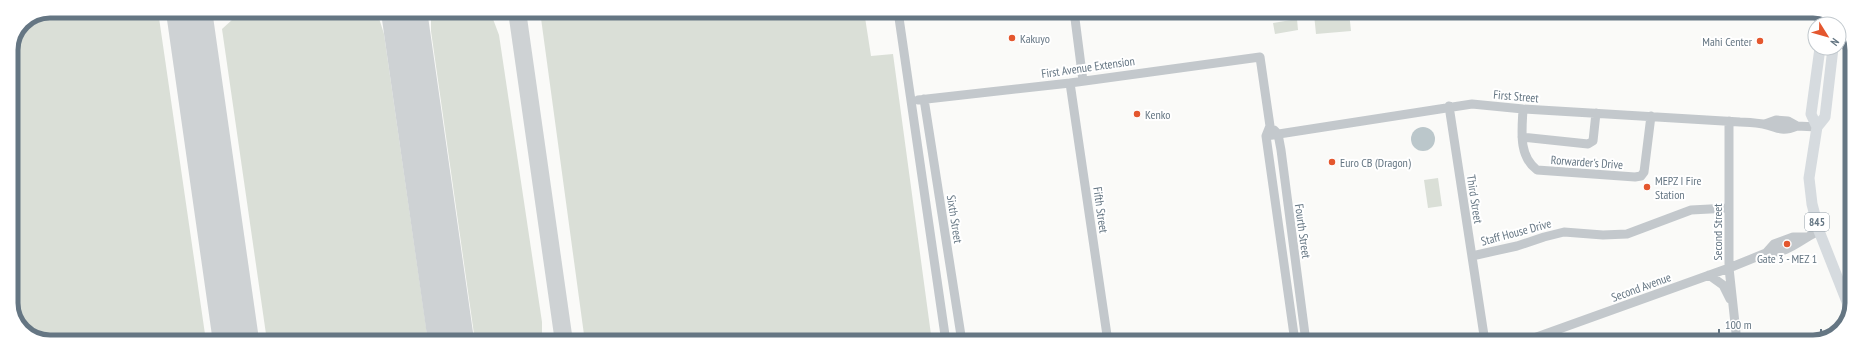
<svg xmlns="http://www.w3.org/2000/svg" width="1863" height="353" viewBox="0 0 1863 353" font-family="'PT Sans Narrow',sans-serif">
<style>
.green{fill:#dadfd7}
.water{fill:#bbc7cb}
.lines{fill:none;stroke-linecap:round;stroke-linejoin:round}
.taxiway{stroke:#ced2d4;stroke-width:18}
.runway{stroke:#ced2d4;stroke-width:46}
.minor{stroke:#c3c8cc;stroke-width:9}
.major{stroke:#d6dbdf;stroke-width:11}
.poi-dot{fill:#e4572e;stroke:#fff;stroke-width:1.5}
.labels{text-anchor:middle;dominant-baseline:central;stroke-width:4;stroke-linejoin:round;paint-order:stroke}
.shield{fill:#fff;stroke:#939fa8;stroke-width:1}
.shield-label{font-size:11px;font-weight:bold;fill:#657683}
.poi-label{font-size:12px;fill:#657683;stroke:#fff;text-anchor:start}
.street-label{font-size:12px;fill:#657683;stroke:#fff}
.rim{fill:none;stroke:#657683;stroke-width:5}
</style>
<rect width="100%" height="100%" fill="#fafaf8"/>
<path class="green" d="M50 11H158L206 341H42L21 329 11 308V49L22 22Z
M246 11H374L378 15 384 34 428 341H267L222 29 233 19Z
M431 11H490L499 35 542 322V341H475L431 31Z
M540 11H864L871 56 893 54 932 342H585Z
M1113 11H1136L1137 15 1113 17Z
M1349 12 1351 31 1316 34 1314 14Z
M1297 19 1298 30 1275 34 1273 23Z
M1438 178 1442 206 1428 208 1424 180Z"/>
<path class="water" d="M1411 139a12 12 0 1 1 24 0a12 12 0 1 1-24 0Z"/>
<g class="lines">
<path class="taxiway" d="M517 11 564 342
M192 33 193 25 199 11"/>
<path class="runway" d="M189 11 236 341
M404 11 451 341"/>
<path class="minor" d="M898 11 946 342
M1074 11 1083 81
M1070 83 1108 342
M924 99 962 342
M918 100 1070 83 1260 57 1270 126 1266 136 1295 342
M1449 106 1485 342
M1523 109C1522 130 1518 156 1537 170L1635 177 1641 176 1644 172 1651 116
M1729 121V268L1737 342
M1765 124 1776 120 1788 121 1797 126 1817 127
M1274 130 1278 134 1281 150 1306 342
M1266 136 1472 104 1523 109 1740 122C1748 122 1756 123 1763 124 1779 127 1780 133 1797 126
M1522 137 1588 144 1593 141 1596 113
M1766 253C1790 253 1799 240 1819 231
M1472 256 1517 246 1544 237 1564 232 1603 235 1627 234 1691 210 1729 208
M1709 275 1723 285 1730 299
M1523 342 1729 268 1766 253 1774 244 1793 237H1806"/>
<path class="major" d="M1824 24 1825 14
M1837 24V21
M1833 48 1825 117 1817 127 1809 178 1812 204 1819 231 1851 312
M1817 127 1811 114 1820 48"/>
</g>
<g class="poi-dot">
<circle cx="1012" cy="38" r="4"/>
<circle cx="1760" cy="41" r="4"/>
<circle cx="1137" cy="114" r="4"/>
<circle cx="1332" cy="162" r="4"/>
<circle cx="1647" cy="187" r="4"/>
<circle cx="1787" cy="244" r="4"/>
</g>
<g class="labels">
<rect class="shield" x="1805" y="213" width="24" height="18" rx="3"/>
<g class="shield-label">
<text x="1817" y="222">845</text>
</g>
<g class="poi-label">
<text x="1020" y="38">Kakuyo</text>
<text x="1752" y="41" text-anchor="end">Mahi Center</text>
<text x="1145" y="114">Kenko</text>
<text x="1340" y="162">Euro CB (Dragon)</text>
<text x="1655" y="180">MEPZ I Fire<tspan x="1655" dy="14">Station</tspan></text>
<text x="1787" y="258" text-anchor="middle">Gate 3 - MEZ 1</text>
</g>
<g class="street-label">
<text transform="translate(1088 67) rotate(-8)">First Avenue Extension</text>
<text transform="translate(1516 96) rotate(5)">First Street</text>
<text transform="translate(1587 162) rotate(4)">Rorwarder's Drive</text>
<text transform="translate(1475 199) rotate(81)">Third Street</text>
<text transform="translate(1101 210) rotate(82)">Fifth Street</text>
<text transform="translate(955 219) rotate(81)">Sixth Street</text>
<text transform="translate(1303 231) rotate(82)">Fourth Street</text>
<text transform="translate(1516 232) rotate(-15)">Staff House Drive</text>
<text transform="translate(1717 232) rotate(-90)">Second Street</text>
<text transform="translate(1641 287) rotate(-20)">Second Avenue</text>
</g>
</g>
<path d="M0 0H1863V353H0ZM50 18H1813A32 32 0 0 1 1845 50V303A32 32 0 0 1 1813 335H50A32 32 0 0 1 18 303V50A32 32 0 0 1 50 18Z" fill="#fff" fill-rule="evenodd"/>
<path class="rim" d="M50 18H1813A32 32 0 0 1 1845 50V303A32 32 0 0 1 1813 335H50A32 32 0 0 1 18 303V50A32 32 0 0 1 50 18Z"/>
<g transform="translate(1827 36) rotate(127)"><circle r="19" fill="#ffffff" stroke="#c1c8cd"/>
<path d="M0-3L7 15L0 10L-7 15Z" fill="#e4572e"/>
<text y="-6" font-size="11" font-weight="bold" text-anchor="middle" fill="#657683">N</text>
</g>
<path d="M1719 329v6h102v-6" fill="none" stroke="#657683" stroke-width="2"/>
<text x="1725" y="329" font-size="12" fill="#657683" stroke="#ffffff" stroke-width="3" paint-order="stroke">100 m</text>
</svg>
